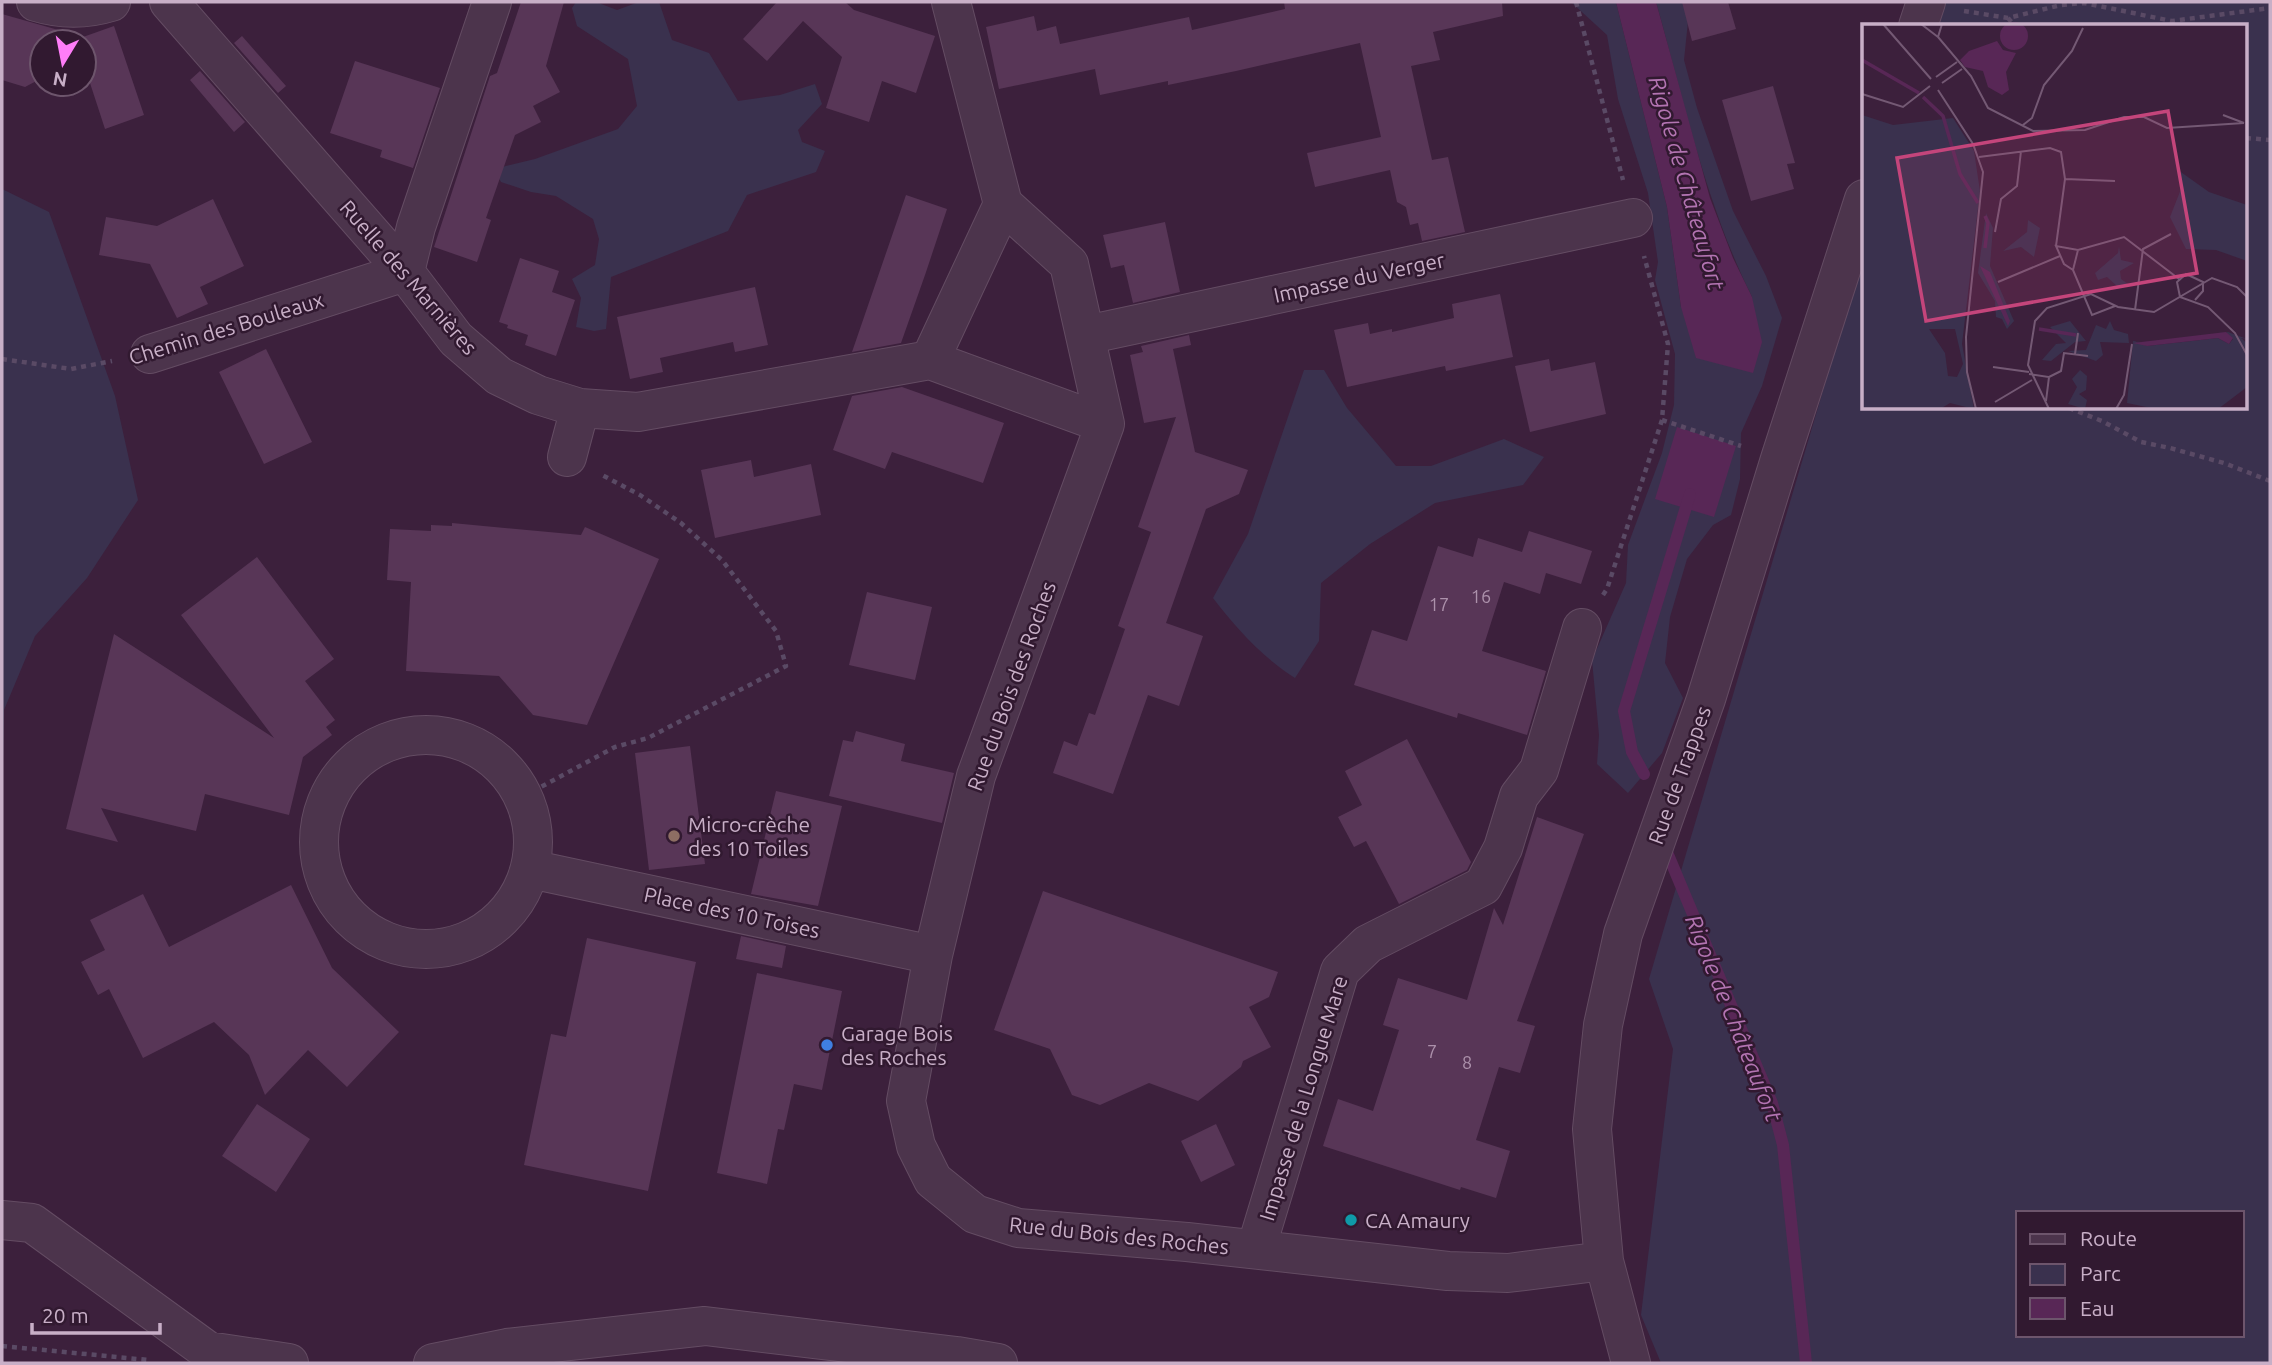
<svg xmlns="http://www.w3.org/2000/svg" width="2272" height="1365" viewBox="0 0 2272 1365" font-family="Ubuntu,sans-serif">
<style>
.green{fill:#3a314e;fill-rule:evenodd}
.water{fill:#582756}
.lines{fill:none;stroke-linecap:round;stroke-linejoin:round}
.stream{stroke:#582756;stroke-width:12}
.building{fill:#583657}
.minor-casing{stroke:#644c63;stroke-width:40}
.path{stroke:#5a4a65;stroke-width:4.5;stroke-dasharray:5 5;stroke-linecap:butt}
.minor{stroke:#4c344c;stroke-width:38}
.education-dot{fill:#8d6e63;stroke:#311930;stroke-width:2.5}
.shop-dot{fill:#3f7fe0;stroke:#311930;stroke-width:2.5}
.culture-dot{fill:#0f9aa8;stroke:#311930;stroke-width:2.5}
.labels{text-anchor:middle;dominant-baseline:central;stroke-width:5;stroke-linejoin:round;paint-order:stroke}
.number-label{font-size:18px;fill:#ac91ab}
.street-label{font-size:21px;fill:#c8afc7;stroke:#311930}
.poi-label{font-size:21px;fill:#c8afc7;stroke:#311930;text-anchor:start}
.water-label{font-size:23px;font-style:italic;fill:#b374b2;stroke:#311930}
.inset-river{fill:none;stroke:#582756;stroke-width:3.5}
.inset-road{fill:none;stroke:#745974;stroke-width:2}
.view{fill:#c4457b;fill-opacity:0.15;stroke:#c4457b;stroke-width:3.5}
.inset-edge{fill:none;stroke:#c8afc7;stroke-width:3.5}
</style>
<rect width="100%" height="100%" fill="#3c203c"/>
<path class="green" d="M576 2H596L617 10 639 2H659L672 40 709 53 738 101 780 95 815 84 822 104 798 130 802 142 825 151 816 172 747 195 728 231 611 277 606 329 594 331 576 327 581 298 572 279 595 265 599 239 593 219 556 196 531 192 501 182 494 169 535 159 618 129 637 106 628 59 577 26 572 8Z
M1571 2H1616L1667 207 1681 307 1752 297C1706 204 1684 102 1656 2H1690L1684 60 1697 108 1733 211 1766 276 1782 318 1762 386 1741 433 1740 479 1731 515 1713 525 1687 559 1670 617 1665 663 1683 698 1662 753 1628 793 1597 764 1599 735 1592 660 1626 583 1628 545 1662 453 1674 405 1675 354 1655 280 1658 262 1648 193 1618 99 1607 35Z
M1938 2H2270V1363H1661L1641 1315 1673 1049 1649 979 1864 252V408H2246V26H1931ZM2018 1213H2242V1335H2018Z
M2 189 49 212 115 396 138 500 87 578 35 636 4 710 2 815Z
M1304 370H1324L1347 408 1396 466H1431L1504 439 1544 457 1523 485 1435 503 1370 544 1321 583 1319 641 1295 678C1262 657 1237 629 1213 598L1248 534Z"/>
<path class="water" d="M1616 2H1656L1710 198 1733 258 1752 297 1762 342 1753 373 1696 358 1681 307 1667 207Z
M1677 427 1736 446 1714 517 1655 499Z"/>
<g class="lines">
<path class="stream" d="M1644 774 1632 752 1624 711 1690 494
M1664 845 1772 1103 1783 1145 1806 1363"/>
</g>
<path class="building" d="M521 2H564L546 66 560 92 533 106 541 122 515 135 486 218 491 220 477 262 434 247 490 76 497 73Z
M777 2H845L854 10 935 36 916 93 882 81 869 122 826 108 842 57 803 21 767 61 743 39Z
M1284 2H1502L1503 16 1433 32 1440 60 1411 66 1432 160 1448 157 1465 232 1422 241 1418 223 1410 225 1406 207 1397 202 1390 170 1315 187 1307 153 1381 137 1360 43 1236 71 1168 85V81L1100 95 1095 69 999 89 986 27 1034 16 1037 31 1056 26 1060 44 1189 17 1192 30 1285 9Z
M1682 2H1728L1736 29 1692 41Z
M2 14 83 37 114 26 144 115 105 129 90 83 84 82V42H42V78L25 87 2 80Z
M242 36 286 86 278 93 234 43Z
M355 61 440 88 413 168 380 157 382 150 330 133Z
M200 71 245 122 234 132 190 80Z
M1773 86 1795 163 1787 164 1794 189 1751 201 1722 100Z
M906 195 947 209 925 275 901 343 852 352Z
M213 199 244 266 200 287 208 304 177 318 150 264 99 255 106 217 157 226Z
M1165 222 1180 292 1133 303 1124 265 1111 268 1103 235Z
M520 258 559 271 552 292 575 300 556 356 525 345 528 335 507 328 508 325 499 322Z
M755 287 768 345 735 352 733 342 660 358 663 372 630 379 617 317Z
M1500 294 1513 357 1446 371 1445 366 1347 387 1334 330 1368 323 1370 334 1392 329V332L1454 318 1452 304Z
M1189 335 1191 345 1173 349 1195 452 1248 470 1239 494 1206 509 1166 623 1203 636 1179 706 1148 695 1113 794 1053 773 1064 741 1077 746 1089 713 1095 715 1125 629 1118 626 1151 532 1138 527 1176 417 1144 423 1130 355 1143 352 1141 346Z
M266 349 312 442 264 464 219 372Z
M1549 359 1551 371 1595 362 1606 414 1530 432 1515 366Z
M902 387 1004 423 983 483 892 452 885 469 833 450 852 396Z
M751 460 754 477 811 464 821 515 715 538 701 470Z
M452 523 581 535 585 527 659 559 587 725 533 715 499 676 406 671 411 582 387 580 390 529 431 531V525L452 526Z
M1529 531 1592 551 1581 584 1546 573 1540 594 1504 582 1482 651 1546 671 1527 735 1458 713 1457 718 1354 685 1372 630 1407 641 1438 546 1473 557 1478 538 1522 552Z
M257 557 334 659 305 681 335 720 326 727 332 735 303 757 289 815 205 794 196 831 101 808 118 842 66 829 114 634 274 738 181 615Z
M867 592 932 607 915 680 849 665Z
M856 731 905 744 901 761 954 773 942 823 829 796 843 740 853 742Z
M1407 739 1471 862 1467 870 1399 904 1366 841 1354 847 1338 817 1362 805 1345 771Z
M690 746 705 864 649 870 635 753Z
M776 791 842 806 818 906 751 894Z
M1537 817 1584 834 1517 1021 1535 1026 1520 1073 1499 1067 1476 1140 1510 1151 1496 1198 1461 1187 1460 1190 1323 1146 1338 1099 1373 1111 1399 1030 1383 1025 1398 978 1467 1000 1494 908 1503 925Z
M291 885 332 968 399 1032 347 1087 308 1050 265 1095 249 1055 214 1022 143 1058 109 989 98 995 81 962 105 950 90 920 143 894 169 947Z
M1043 891 1278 972 1269 997 1249 1007 1271 1047 1243 1061 1241 1067 1198 1101 1149 1083 1100 1105 1072 1095 1050 1049 994 1030Z
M741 936 786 946 782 968 736 959Z
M587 938 696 962 648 1191 524 1165 551 1034 566 1037Z
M757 973 842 991 822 1090 794 1084 784 1130 778 1129 767 1184 717 1173Z
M257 1104 310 1139 276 1192 222 1156Z
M1216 1124 1235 1165 1201 1182 1181 1141Z"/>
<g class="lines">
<g class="minor-casing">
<path id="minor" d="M36 2C62 10 85 10 111 2
M169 2 405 272 456 339 499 376 538 395 580 408 638 412 930 360 1105 424 1069 264 1003 204 930 360
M951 2 1003 204
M1918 26 1926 2
M1086 335 1633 218
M150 354 405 272 416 227 492 2
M1105 424 976 776 933 955 906 1101 916 1146 933 1180 975 1214 1018 1228 1187 1242 1448 1271 1508 1273 1604 1261
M567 457 580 408
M319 842a107 107 0 1 1 214 0a107 107 0 1 1-214 0Z
M530 869 933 955
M2 1220 32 1223 208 1351 289 1363
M1256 1249 1340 971 1368 944 1483 886 1503 848 1519 796 1539 770 1582 628
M433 1363 507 1348 705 1326 957 1356 998 1363
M1631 1363 1604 1261 1592 1129 1603 1025 1623 934 1706 699 1780 459 1864 199"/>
</g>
<path class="path" d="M1576 2 1623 180
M1964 11 2008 18 2061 5 2084 3 2172 21 2270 8
M2008 18 2015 26
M2246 138 2270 140
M2 359 71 369 112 361
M2069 408 2102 421 2141 442 2170 448 2224 463 2270 481
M1662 420 1741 446
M1603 595 1607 589 1662 420 1668 344 1644 256
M524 796 615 747 648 738 786 666 776 631 722 560 681 523 640 495 602 475
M2 1346 148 1360"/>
<use href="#minor" class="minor"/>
</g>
<circle class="education-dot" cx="674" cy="836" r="7"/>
<circle class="shop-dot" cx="827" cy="1045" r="7"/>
<circle class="culture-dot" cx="1351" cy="1220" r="7"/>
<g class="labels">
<g class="number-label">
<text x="1481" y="596">16</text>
<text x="1439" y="604">17</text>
<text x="1432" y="1051">7</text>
<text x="1467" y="1062">8</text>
</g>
<g class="street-label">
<text transform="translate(409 277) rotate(49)">Ruelle des Marnières</text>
<text transform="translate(1359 277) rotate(-12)">Impasse du Verger</text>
<text transform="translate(226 328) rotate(-17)">Chemin des Bouleaux</text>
<text transform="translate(1011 686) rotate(-70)">Rue du Bois des Roches</text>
<text transform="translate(1679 775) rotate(-70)">Rue de Trappes</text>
<text transform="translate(732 912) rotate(12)">Place des 10 Toises</text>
<text transform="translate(1303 1098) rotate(-73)">Impasse de la Longue Mare</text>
<text transform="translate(1119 1235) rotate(6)">Rue du Bois des Roches</text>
</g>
<g class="poi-label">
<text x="688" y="824">Micro-crèche<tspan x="688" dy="24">des 10 Toiles</tspan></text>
<text x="841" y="1033">Garage Bois<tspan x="841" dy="24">des Roches</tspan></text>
<text x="1365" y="1220">CA Amaury</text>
</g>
<g class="water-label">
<text transform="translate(1687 183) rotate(74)">Rigole de Châteaufort</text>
<text transform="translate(1734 1018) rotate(68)">Rigole de Châteaufort</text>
</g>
</g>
<g transform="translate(1862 24)">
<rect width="385" height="385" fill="#3c203c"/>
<path d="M0 91 31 101 91 94 112 127 118 167 100 320 112 385 88 379 78 385H0ZM67 305H93L101 340 95 353 86 352 83 329ZM316 146 347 168 385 181V237L354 226 324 225 308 193 319 165ZM124 189 131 204 128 242 152 297 145 305 140 295 134 293 133 277 116 249ZM166 196 178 204 172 233 159 223 141 227 165 208ZM257 222 259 236 272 239 258 247 259 255 266 260 256 263 245 253 236 256 233 249 256 229ZM208 297 224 317 213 318 189 337 180 336 194 320 204 319 188 303ZM248 297 252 306 266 310 267 319 238 318 241 331 234 337 206 327 224 326 234 301 244 305ZM366 308 385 315 379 314 385 319V363L356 385H294L265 379 271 317 284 319ZM364 308 371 315 367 320 356 314 285 322 272 317 284 320ZM218 346 225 352 224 366 217 370 225 376 223 385 206 380 215 363 210 355Z" fill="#3a314e" fill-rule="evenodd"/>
<path d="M138 12a14 14 0 1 1 28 0a14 14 0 1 1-28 0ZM135 17 141 26 154 29 144 48 147 66 140 71 126 63 121 47 103 43 98 36 107 27ZM118 242 128 248 148 297 146 302ZM364 308 371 314 367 320 356 314 285 322 271 319Z" fill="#582756"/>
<path class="inset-river" d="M0 36 57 69M61 73 81 92 98 150 116 179M123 192 126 199 123 224M177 305 214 311"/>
<path class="inset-road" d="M21 0 69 55M59 0 76 13M80 0 76 13 109 52 126 84 171 107 223 106 262 93H282L305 104 382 99M74 53 95 38M80 59 100 45M76 66 111 120 121 148 104 313 105 348 114 385M0 70 41 83 68 62M361 91 382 99M161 101 170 94 182 61 210 27 221 4M117 133 188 124 199 128 203 155 194 222M203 155 253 157M133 208 139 175 155 162 159 127M216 226 211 246 202 240 194 222 216 226 262 213 317 255M211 246 230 291 253 282M136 258 198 232M333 276 341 267V258L324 250 315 258 318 273 346 283 373 309 385 331M273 286 281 225 309 210M213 330 216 309M131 343 167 348M167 350 187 353 184 377M187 353 199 347 202 329 226 332M133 378 170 356M187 385 166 341 173 297 185 284 229 270 256 283 292 288 350 254 375 263 385 273M254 385 262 371 270 320"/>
<path class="view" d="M306 87 335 249 64 297 35 134Z"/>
<rect width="385" height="385" class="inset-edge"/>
</g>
<rect width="2272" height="1365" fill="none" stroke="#c8afc7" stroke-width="7"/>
<rect x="2016" y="1211" width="228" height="126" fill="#311930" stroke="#6d556c" stroke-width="2"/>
<rect x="2030" y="1234" width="35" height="10" fill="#4c344c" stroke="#6d556c" stroke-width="2"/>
<text x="2080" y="1246" font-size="21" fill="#c8afc7">Route</text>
<rect x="2030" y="1264" width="35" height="21" fill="#3a314e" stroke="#6d556c" stroke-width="2"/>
<text x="2080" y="1281" font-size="21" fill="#c8afc7">Parc</text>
<rect x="2030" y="1298" width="35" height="21" fill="#582756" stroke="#6d556c" stroke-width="2"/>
<text x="2080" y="1316" font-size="21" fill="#c8afc7">Eau</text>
<g transform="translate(63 63) rotate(190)"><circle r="33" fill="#311930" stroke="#6d556c" stroke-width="2"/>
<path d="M0-5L12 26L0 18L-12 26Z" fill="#ff7df8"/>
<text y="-10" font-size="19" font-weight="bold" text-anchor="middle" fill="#c8afc7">N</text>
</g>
<path d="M32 1323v10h128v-10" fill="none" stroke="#c8afc7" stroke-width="3.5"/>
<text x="42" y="1323" font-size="21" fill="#c8afc7" stroke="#311930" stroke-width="5" paint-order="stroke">20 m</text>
</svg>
